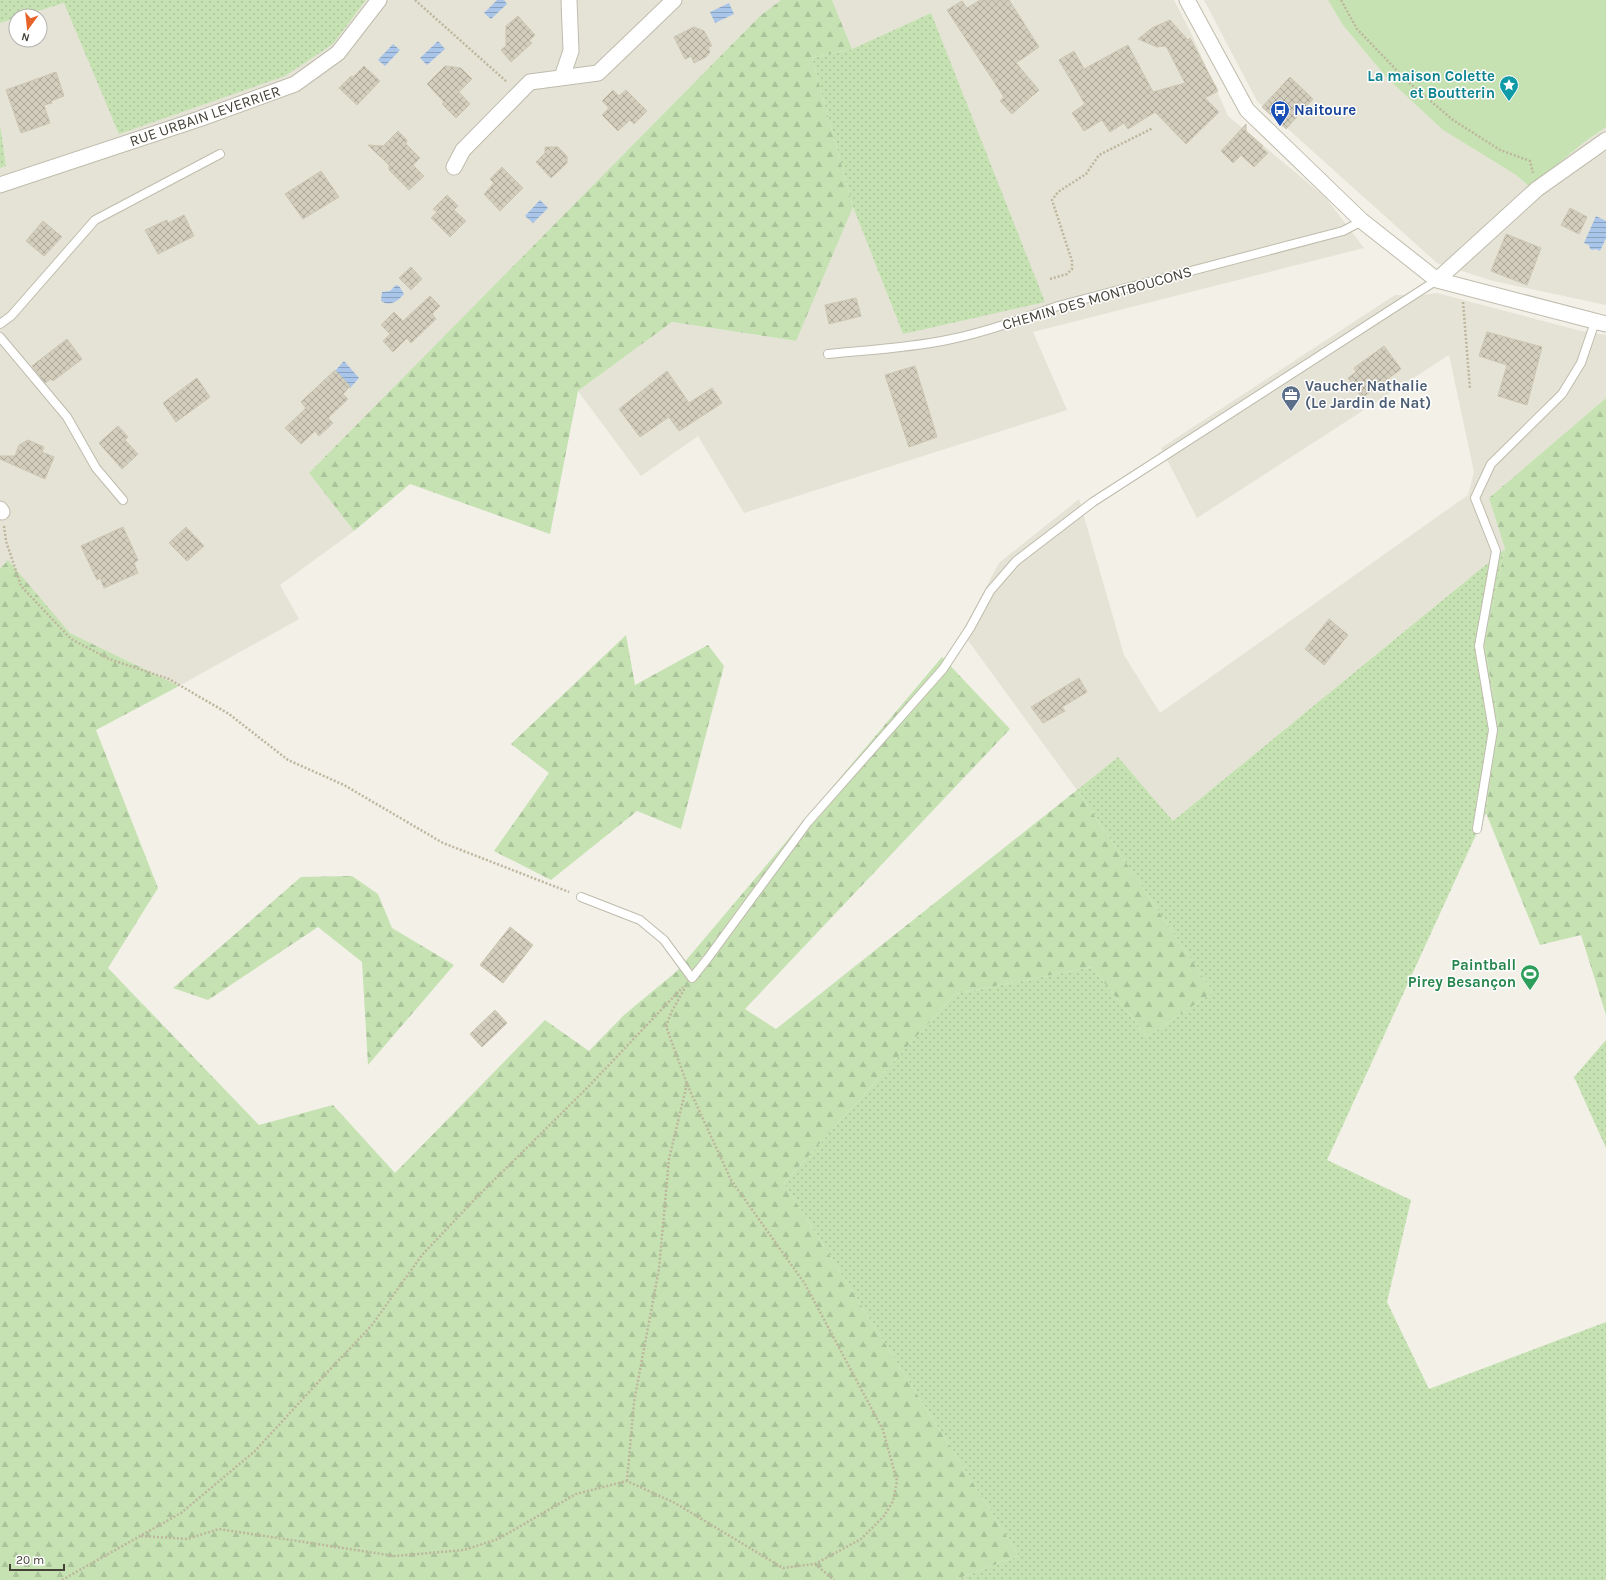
<svg xmlns="http://www.w3.org/2000/svg" width="1606" height="1580" viewBox="0 0 1606 1580" font-family="Karla,sans-serif">
<style>
.residential{fill:#e5e3d6}
.grass{fill:url(#grass-dots)}
.forest{fill:url(#forest-firs)}
.park{fill:#c6e2b3}
.water{fill:url(#water-rules)}
.building{fill:url(#building-cross-hatch);stroke:#ccc6b1}
.lines{fill:none;stroke-linecap:round;stroke-linejoin:round}
.lane-casing{stroke:#bfbcad;stroke-width:10}
.street-casing{stroke:#bfbcad;stroke-width:17}
.path{stroke:#bdb69d;stroke-width:2.5;stroke-dasharray:2 2;stroke-linecap:butt}
.lane{stroke:#fff;stroke-width:8}
.street{stroke:#fff;stroke-width:15}
.labels{text-anchor:middle;dominant-baseline:central;stroke-width:3;stroke-linejoin:round;paint-order:stroke}
.culture-label{font-size:15px;font-weight:bold;fill:#0d838f;stroke:#fff;text-anchor:end}
.transit-label{font-size:15px;font-weight:bold;fill:#164399;stroke:#fff;text-anchor:start}
.street-label{font-size:15px;fill:#444137;stroke:#fff}
.service-label{font-size:15px;font-weight:bold;fill:#4e5e75;stroke:#fff;text-anchor:start}
.leisure-label{font-size:15px;font-weight:bold;fill:#27864d;stroke:#fff;text-anchor:end}
</style>
<defs>
<pattern id="grass-dots" width="8" height="8" patternUnits="userSpaceOnUse"><rect width="8" height="8" fill="#c6e2b3"/><path d="M2 2h.1M6 6h.1" fill="none" stroke="#abc39b" stroke-width="1.8" stroke-linecap="round"/></pattern>
<pattern id="forest-firs" width="22" height="20" patternUnits="userSpaceOnUse"><rect width="22" height="20" fill="#c6e2b3"/><path d="M5 1l3.5 6h-7zM16 11l3.5 6h-7z" fill="#abc39b"/></pattern>
<pattern id="water-rules" width="6" height="5" patternUnits="userSpaceOnUse"><rect width="6" height="5" fill="#a9c5e9"/><path d="M0 2.5h6" fill="none" stroke="#8ba2be"/></pattern>
<pattern id="building-cross-hatch" width="8" height="8" patternUnits="userSpaceOnUse"><rect width="8" height="8" fill="#d2cdbd"/><path d="M0 0l8 8M0 8l8-8" fill="none" stroke="#aca89a"/></pattern>
</defs>
<rect width="100%" height="100%" fill="#f2f0e7"/>
<path class="residential" d="M366 0H781L760 16 309 473 354 531 280 585 299 619 179 686 70 633 8 561 0 569V168L6 166 0 124V23L16 18V40H40V16H22L64 3 333 44Z
M832 0H1174L1192 35 1228 116 1326 198 1364 248 1033 332 1067 410 744 513 698 436 641 476 578 391 672 322 795 341 853 207 903 334 931 13 852 49Z
M1204 0H1328L1342 24 1387 78 1443 130 1516 175 1530 187 1583 143 1606 127V305L1493 281 1437 263 1257 101Z
M1437 293 1581 331 1606 335V398L1489 498 1505 549 1173 821 1118 757 1077 790 962 632 999 563 1079 499 1124 655 1160 713 1468 495 1474 472 1449 355 1197 518 1161 448 1395 295H1422Z"/>
<path class="grass" d="M0 0H366L333 44 285 76 119 134 64 3 22 16H16V18L0 23Z
M931 13 1045 302 903 334 853 207 812 58 852 49Z
M0 124 6 166 0 168Z
M1505 549 1484 644 1498 717 1486 813 1327 1160 1411 1200 1387 1302 1429 1389 1606 1322V1580H954L1019 1556 784 1183 955 994 1092 967 1147 1037 1213 992 1077 790 1118 757 1173 821Z
M1606 1040V1148L1574 1077Z"/>
<path class="forest" d="M781 0H832L852 49 812 58 853 207 796 341 672 322 578 391 550 534 410 484 354 531 309 473 760 16Z
M1606 398V1015L1581 935 1540 945 1486 813 1498 717 1484 644 1505 549 1489 498Z
M8 560 70 633 179 686 96 730 158 888 108 968 259 1125 333 1105 395 1173 545 1020 589 1051 624 1015 677 971 942 657 1010 729 745 1009 776 1029 1077 790 1213 992 1147 1037 1092 967 955 994 784 1183 1019 1556 954 1580H0V569Z
M626 635 635 685 708 645 724 666 681 829 637 811 551 880 494 851 549 773 511 744Z
M352 876 378 894 392 928 454 965 368 1065 362 962 318 927 208 1000 173 988 301 877Z"/>
<path class="park" d="M1328 0H1606V127L1583 143 1530 187 1516 175 1443 130 1387 78 1342 24Z"/>
<path class="water" d="M497 0H504L507 4 491 19 484 13Z
M729 3 734 14 715 23 710 12Z
M438 41 445 49 427 65 420 58Z
M393 44 400 50 385 66 378 60Z
M540 200 548 208 533 223 525 216Z
M1596 216 1606 221V238L1600 251 1596 249 1593 250 1590 249 1589 245 1584 243Z
M396 285 399 286 404 294C398 301 390 307 381 301L382 292 390 291Z
M344 361 359 378 350 388 335 371Z"/>
<path class="building" d="M980 0H1009L1039 47 1016 63 1039 90 1012 114 1000 101 1004 97 947 10 962 1 967 8Z
M518 16 535 35 529 41 532 43 511 62 501 50 506 46V26Z
M1170 20 1188 40 1190 38 1218 91 1205 98 1219 112 1186 144 1155 112 1128 129 1124 123 1110 132 1102 120 1084 131 1072 113 1085 104 1059 60 1074 51 1084 69 1128 45 1153 92 1185 83 1166 46 1157 47 1138 39 1152 28Z
M694 27 704 31 712 46 708 47 710 52 706 57 694 63 691 56 685 59 674 37Z
M364 66 380 81 357 105 339 88 351 76 353 77Z
M445 66 461 68 472 79 459 92 470 104 456 118 442 104 444 102 427 84Z
M56 72 64 96 51 101 52 103 44 105 50 123 21 133 6 90Z
M1290 77 1313 99 1286 129 1262 107Z
M613 90 619 96 626 90 647 111 634 124 630 120 618 131 602 115 609 108 602 101Z
M1246 124V131L1263 146 1261 147 1268 153 1254 167 1241 155 1233 163 1221 151Z
M398 131 407 140 406 144 420 158 413 165 424 176 409 190 389 170V165L368 145 383 146Z
M545 147H558L567 156V163L551 178 536 162 545 153Z
M502 167 523 188 500 211 484 194 494 183 490 179Z
M321 171 339 197 303 219 285 194Z
M447 195 458 206 454 210 466 221 450 237 431 218 437 212 433 209Z
M1570 208 1587 217 1579 234 1561 225Z
M184 215 194 236 158 254 145 230 167 220 168 223Z
M43 221 62 237 44 256 26 241Z
M1506 234 1541 248 1527 285 1491 271Z
M411 267 422 279 411 290 399 278Z
M430 296 440 306 432 314 436 319 411 343 407 338 393 352 383 341 390 334 381 325 394 312 403 321Z
M856 298 861 316 829 324 825 305Z
M1487 332 1542 347 1527 405 1498 396 1507 365 1479 356Z
M67 339 82 359 53 381 51 379 45 383 32 366Z
M1384 346 1401 369 1362 398 1348 378 1356 372 1354 368Z
M915 366 937 437 909 447 885 375Z
M335 370 350 386 343 394 348 399 328 418 333 423 319 436 315 431 301 444 285 428 306 408 301 402Z
M667 371 689 403 712 388 722 403 679 431 669 417 640 437 619 409Z
M197 378 210 397 176 422 163 403Z
M118 426 128 437 125 440 138 454 122 469 99 443Z
M28 440 44 447 42 452 54 457 45 479 0 459V456H15L19 445Z
M123 527 138 560 134 563 138 573 104 588 100 578 97 580 81 546Z
M186 527 204 546 187 561 169 543Z
M1329 619 1348 635 1324 665 1305 649Z
M1079 678 1087 692 1062 707 1065 711 1043 723 1031 707Z
M510 927 533 945 503 983 480 965Z
M495 1010 507 1023 482 1047 470 1034Z"/>
<g class="lines">
<g class="lane-casing">
<path id="lane" d="M0 324 11 316 95 220 220 154
M0 337 67 417 96 468 123 500
M828 354C868 350 908 348 947 340 983 333 1022 319 1058 306L1343 231 1362 221
M1477 829 1493 730 1479 646 1496 551 1475 498 1491 464 1562 394 1581 363 1595 322
M581 897 640 920 664 940 692 978 708 958 808 822 943 669 970 628 990 591 1016 561 1093 502 1437 280"/>
</g>
<g class="street-casing">
<path id="street" d="M1187 0 1247 110 1362 221 1437 280 1606 324
M562 77 571 51 569 0
M454 167 463 150 530 82 598 73 674 0
M0 185 199 119 295 84 338 53 379 0
M1437 280 1537 189 1606 140
M0 509 2 512"/>
</g>
<path class="path" d="M415 0 507 82
M1341 0 1357 29 1407 81 1453 120 1500 150 1530 161 1533 173
M1050 279 1067 274 1072 269V261L1052 200 1058 192 1086 174 1099 155 1153 128
M1463 302 1470 389
M4 526 6 541 21 586 71 639 109 659 169 679 229 714 288 760 344 785 443 843 569 892
M627 1481 634 1402 659 1269 669 1159 687 1084
M141 1536 187 1539 219 1529 395 1556 464 1550 498 1539 576 1494 627 1481 675 1503 783 1568 815 1564 861 1539 884 1516 893 1501 897 1481 883 1430 805 1284 731 1180 687 1084 666 1026 672 1011 685 988
M815 1564 834 1580
M62 1580 181 1513 255 1451 322 1378 372 1325 422 1255 475 1199 587 1088 683 987"/>
<use href="#lane" class="lane"/>
<use href="#street" class="street"/>
</g>
<defs>
<g id="sight-pin" transform="scale(1)"><path d="M0 17L-7.5 6A9.5 9.5 0 1 1 7.5 6Z" fill="#0f9aa8" stroke="#fff"/><path d="M0-6L1.8-2.2L6-1.7L2.9 1.2L3.7 5.4L0 3.3L-3.7 5.4L-2.9 1.2L-6-1.7L-1.8-2.2Z" fill="#fff"/></g>
<g id="bus-pin" transform="scale(1)"><path d="M0 17L-7.5 6A9.5 9.5 0 1 1 7.5 6Z" fill="#1a4fb4" stroke="#fff"/><path d="M-5-6H5V4H4V6H2V4H-2V6H-4V4H-5ZM-3.5-4V0h7V-4ZM-3.5 1.2v1.5H-2V1.2ZM2 1.2v1.5H3.5V1.2Z" fill="#fff"/></g>
<g id="office-pin" transform="scale(1)"><path d="M0 17L-7.5 6A9.5 9.5 0 1 1 7.5 6Z" fill="#5c6f8a" stroke="#fff"/><path d="M-6-3h4V-5.5h4V-3h4V5H-6ZM-1-4.5V-3h2v-1.5ZM-6 0V1H6V0Z" fill="#fff"/></g>
<g id="stadium-pin" transform="scale(1)"><path d="M0 17L-7.5 6A9.5 9.5 0 1 1 7.5 6Z" fill="#2e9e5b" stroke="#fff"/><path d="M0-5a6.5 5 0 1 0 0 10a6.5 5 0 1 0 0-10ZM-3.5-1.8h7v3.6h-7Z" fill="#fff"/></g>
</defs>
<g fill-rule="evenodd">
<use href="#sight-pin" x="1509" y="85"/>
<use href="#bus-pin" x="1280" y="110"/>
<use href="#office-pin" x="1291" y="395"/>
<use href="#stadium-pin" x="1530" y="974"/>
</g>
<g class="labels">
<g class="culture-label">
<text x="1495" y="76">La maison Colette<tspan x="1495" dy="17">et Boutterin</tspan></text>
</g>
<g class="transit-label">
<text x="1294" y="110">Naitoure</text>
</g>
<g class="street-label">
<text transform="translate(205 116) rotate(-19)">RUE URBAIN LEVERRIER</text>
<text transform="translate(1097 298) rotate(-16)">CHEMIN DES MONTBOUCONS</text>
</g>
<g class="service-label">
<text x="1305" y="386">Vaucher Nathalie<tspan x="1305" dy="17">(Le Jardin de Nat)</tspan></text>
</g>
<g class="leisure-label">
<text x="1516" y="965">Paintball<tspan x="1516" dy="17">Pirey Besançon</tspan></text>
</g>
</g>
<g transform="translate(28 28) rotate(195)"><circle r="19" fill="#ffffff" stroke="#b4b3af"/>
<path d="M0-3L7 15L0 10L-7 15Z" fill="#e6632a"/>
<text y="-6" font-size="11" font-weight="bold" text-anchor="middle" fill="#444137">N</text>
</g>
<path d="M10 1564v6h54v-6" fill="none" stroke="#444137" stroke-width="2"/>
<text x="16" y="1564" font-size="12" fill="#444137" stroke="#ffffff" stroke-width="3" paint-order="stroke">20 m</text>
</svg>
